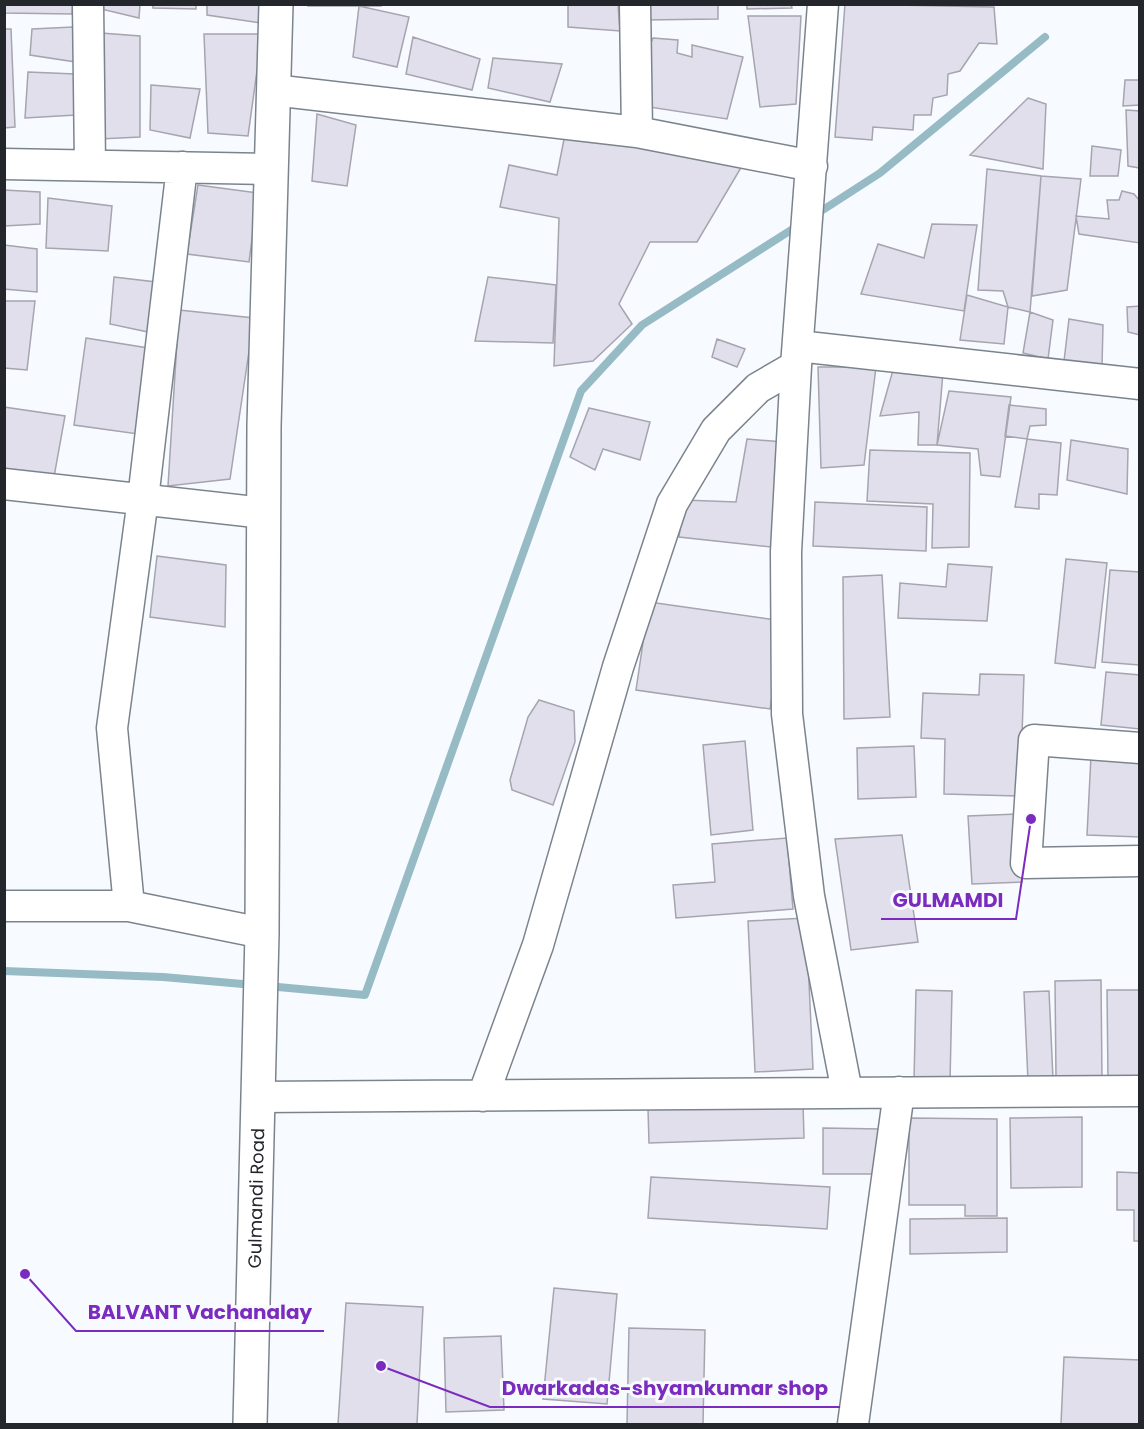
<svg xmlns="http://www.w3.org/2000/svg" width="1144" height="1429" viewBox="0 0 1144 1429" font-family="Poppins,sans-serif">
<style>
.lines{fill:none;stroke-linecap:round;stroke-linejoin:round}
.stream{stroke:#97bbc5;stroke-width:8}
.building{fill:#e1dfec;stroke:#a5a4af;stroke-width:1.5}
.street-casing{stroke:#7b848d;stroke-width:33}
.secondary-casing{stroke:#7b848d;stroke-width:36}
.street{stroke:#fff;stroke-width:30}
.secondary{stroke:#fff;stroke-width:33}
.labels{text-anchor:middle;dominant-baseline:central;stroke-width:6;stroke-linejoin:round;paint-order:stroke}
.street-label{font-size:18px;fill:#23262a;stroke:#f7fbff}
.leader{fill:none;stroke:#7b2cbf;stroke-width:2}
.callout-dot{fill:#7b2cbf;stroke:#f7fbff;stroke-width:2}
.callout-label{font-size:20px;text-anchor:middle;font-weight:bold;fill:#7b2cbf;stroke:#f7fbff;stroke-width:6;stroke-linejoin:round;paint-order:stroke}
</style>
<rect width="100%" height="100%" fill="#f7fbff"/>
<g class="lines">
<path class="stream" d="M815 215 880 173 1045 37
M4 971 163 977 254 985
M267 986 365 995 581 391 642 325 799 225"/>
</g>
<path class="building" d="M4 4H73L72 14 4 13Z
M101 4H140L139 18 101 9Z
M153 4H196V9L153 8Z
M207 4H261V23L207 15Z
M308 4H381V6H308Z
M568 4H618L620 31 568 27Z
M643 4H718V19L643 20Z
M747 4H791L792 8 747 9Z
M845 4 994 7 997 44 979 43 960 71 948 74 947 95 933 98 931 115H914L913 130 873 127 872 140 835 137Z
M359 6 409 17 397 67 353 57Z
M748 16H801L796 104 760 107Z
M73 27 76 62 30 55 32 29Z
M4 29H11L15 127 4 128Z
M101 33 140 36V137L100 139Z
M204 34H262L248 136 208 133Z
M413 37 480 59 472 90 406 74Z
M653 38 678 40 677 53 692 57V45L743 57 727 119 636 105 645 57Z
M493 58 562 64 550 102 488 88Z
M28 72 75 74 76 115 25 118Z
M1125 80H1140V105L1123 106Z
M151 85 200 89 190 138 150 130Z
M1028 98 1046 104 1043 169 970 155Z
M1126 110 1140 111V168L1128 166Z
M317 114 356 125 347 186 312 181Z
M566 129 742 166 697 242H650L619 304 632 324 593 361 554 366 559 218 500 207 509 165 557 175Z
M1092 146 1121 150 1118 176H1090Z
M987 169 1041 176 1030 312 1008 307 1003 291 978 290Z
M1041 176 1081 179 1067 290 1032 296Z
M198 185 258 193 249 262 187 254Z
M4 190 40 192V224L4 226Z
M1122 191 1134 194 1139 200 1140 243 1079 234 1076 216 1109 219 1107 200H1119Z
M48 198 112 206 108 251 46 248Z
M932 224 977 225 964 311 861 294 878 244 924 258Z
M4 245 37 249V292L4 289Z
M114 277 156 282 148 332 110 324Z
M488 277 556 285 553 343 475 341Z
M967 295 1008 307 1004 344 960 340Z
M4 301H35L27 370 4 368Z
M1140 306V335L1128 332 1127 307Z
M179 310 254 318 230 479 168 486Z
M1030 312 1053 320 1048 359 1023 353Z
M1069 319 1103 325 1102 367 1064 361Z
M86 338 148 348 138 434 74 425Z
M717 339 745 349 737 367 712 357Z
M818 367H876L864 465 821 468Z
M893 370 943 372 937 445H918L919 412 880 416Z
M949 391 1011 397 1000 477 981 475 978 449 937 445Z
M1009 405 1046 409V425L1030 426 1027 439 1005 436Z
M4 407 65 416 54 477 4 469Z
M589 408 650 422 640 460 603 449 595 470 570 457Z
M747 439 784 442 771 547 679 537 684 500 736 502Z
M1027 439 1061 443 1057 495 1039 494V509L1015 507Z
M1071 440 1128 449 1127 494 1067 480Z
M870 450 970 453 969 547 932 548 933 504 867 501Z
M815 502 927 507 926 551 813 546Z
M157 556 226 565 225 627 150 617Z
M1066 559 1107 563 1095 668 1055 663Z
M948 564 992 567 987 621 898 618 900 583 946 587Z
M1110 570 1140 572 1139 665 1102 662Z
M882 575 890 717 844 719 843 577Z
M649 602 783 621 770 709 636 690Z
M1106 672 1140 675V729L1101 725Z
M980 674 1024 675 1020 796 944 794 945 739 921 738 923 693 979 695Z
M539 700 574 711 575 742 553 805 512 790 510 780 528 717Z
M745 741 753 830 711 835 703 745Z
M914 746 916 797 858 799 857 748Z
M1091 756 1140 758V837L1087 835Z
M1019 814 1022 882 972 884 968 816Z
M902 835 918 942 851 950 835 839Z
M787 838 793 909 676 918 673 885 715 882 712 844Z
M806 918 813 1069 755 1072 748 921Z
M1101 980 1102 1078H1056L1055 981Z
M916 990 952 991 950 1082 914 1081Z
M1107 990H1140V1078H1108Z
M1049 991 1053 1079 1028 1081 1024 992Z
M803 1103 804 1138 649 1143 648 1109Z
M1082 1117V1187L1011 1188 1010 1118Z
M909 1118 997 1119V1216H965V1205H909Z
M823 1128 881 1129 880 1174H823Z
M1117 1172 1140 1173V1241H1134V1210H1117Z
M651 1177 830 1187 827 1229 648 1218Z
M1007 1218V1252L910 1254V1219Z
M554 1288 617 1294 607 1404 543 1399Z
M346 1303 423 1307 417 1424H338Z
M629 1328 705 1330 703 1424H627Z
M501 1336 504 1410 446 1412 444 1338Z
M1064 1357 1140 1360V1424H1061Z"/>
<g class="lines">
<g class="street-casing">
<path id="street" d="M88 4 90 165
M635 4 637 132
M823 4 796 366 786 552 787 714 809 896 847 1092
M273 90 637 132 812 166
M4 164 271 169
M798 346 1140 384
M4 484 264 513
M1140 748 1034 740 1026 863 1140 861
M4 906H129L262 933
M129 906 112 728 143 499 182 167
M483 1096 538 945 618 667 672 504 716 430 758 388 796 366
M257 1097 1140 1091
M853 1424 899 1092"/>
</g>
<g class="secondary-casing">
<g id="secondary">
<path id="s1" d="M250 1424 262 933 264 426 276 4"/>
</g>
</g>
<use href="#street" class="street"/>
<use href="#secondary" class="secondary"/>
</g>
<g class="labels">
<g class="street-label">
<text stroke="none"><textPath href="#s1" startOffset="226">Gulmandi Road</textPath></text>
</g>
</g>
<path class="leader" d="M1031 819L1016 919H881M25 1274L76 1331H324M381 1366L490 1407H840"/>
<g class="callout-dot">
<circle cx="1031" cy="819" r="6"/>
<circle cx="25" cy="1274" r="6"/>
<circle cx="381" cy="1366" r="6"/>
</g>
<g class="callout-label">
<text x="948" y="907">GULMAMDI</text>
<text x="200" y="1319">BALVANT Vachanalay</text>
<text x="665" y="1395">Dwarkadas-shyamkumar shop</text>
</g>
<rect width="1144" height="1429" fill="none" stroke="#23262a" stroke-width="12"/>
</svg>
